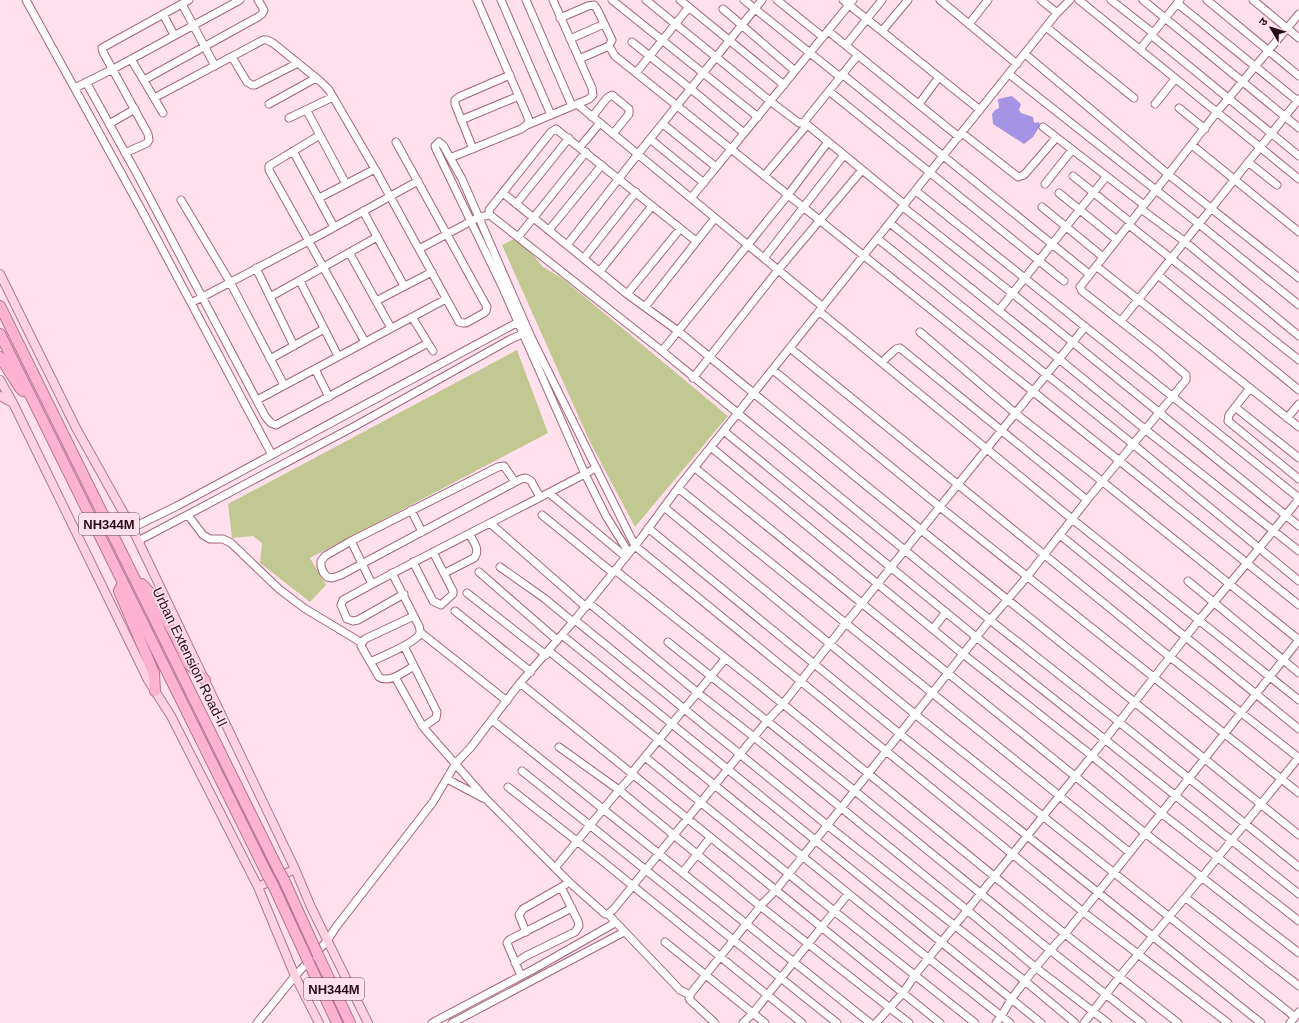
<svg xmlns="http://www.w3.org/2000/svg" width="1299" height="1023" viewBox="0 0 1299 1023" font-family="Arial,'Noto Sans Devanagari',sans-serif">
<style>
.green{fill:#c1c891}
.water{fill:#a593e5}
.lines{fill:none;stroke-linecap:round;stroke-linejoin:round}
.minor-casing{stroke:#a4637f;stroke-width:9}
.major-casing{stroke:#b17890;stroke-width:10}
.highway-casing{stroke:#b17890;stroke-width:12}
.minor{stroke:#fff;stroke-width:7}
.major{stroke:#fed1e3;stroke-width:8}
.highway{stroke:#fdb2d1;stroke-width:10}
.highway-bridge-casing{stroke:#b17890;stroke-width:12;stroke-linecap:butt}
.highway-bridge{stroke:#fdb2d1;stroke-width:10}
.labels{text-anchor:middle;dominant-baseline:central;stroke-width:3.5;stroke-linejoin:round;paint-order:stroke}
.shield{fill:#ffe0ec;stroke:#664c58;stroke-width:1}
.shield-label{font-size:13px;font-weight:bold;fill:#250c18}
.street-label{font-size:14px;fill:#250c18;stroke:#ffe0ec}
</style>
<rect width="100%" height="100%" fill="#ffe0ec"/>
<path class="green" d="M518 237 543 267 563 279 728 416 635 527 590 442 502 245Z
M517 350 548 433 310 558 326 585 310 602 260 563 262 543 253 536 232 538 228 504Z"/>
<path class="water" d="M1012 96 1021 104 1019 110 1021 113 1033 117 1034 123 1039 122 1040 126 1033 137 1024 144 993 124 992 114 995 110 999 108 998 99Z"/>
<g class="lines">
<g class="minor-casing">
<path id="minor" d="M26 0 141 209 272 455
M501 0 551 115
M526 0 572 106
M612 0 758 117
M646 0 770 101 799 123 804 122 858 55
M680 0 784 85
M744 0 840 77
M777 0 823 37
M843 0 980 110
M940 0 1017 64
M1041 0 1057 13
M1079 0 1299 179
M1111 0 1153 33
M1143 0 1299 128
M1207 0 1299 76
M1253 0 1299 38
M1177 3 1299 102
M182 4 215 66
M723 9 795 71
M163 14 174 35
M560 18 588 6 594 5 597 9 612 40 609 46 579 59
M969 24 988 0
M1046 27 1134 98
M828 31 959 137
M882 31 908 0
M1151 35 1299 156
M570 39 604 24
M632 42 691 89 744 133
M846 45 882 0
M609 46 615 56 1299 605
M1140 49 1180 0
M1025 54 1169 175 1299 278
M232 57 247 82 252 85H255L298 63
M131 59 163 113
M636 73 689 7
M842 74 1089 274
M1009 74 1199 224 1299 305
M144 80 258 17 262 14 264 10 258 0
M86 82 137 174 265 416 271 423 276 425 428 343
M75 88 115 68 240 0
M829 91 1064 281
M154 98 263 40H267L273 43 320 81 329 90 375 169 459 322 463 323H466L484 313 486 311 487 307 396 142
M269 104 316 78
M577 104 823 307
M919 104 939 77
M1155 104 1175 79
M1179 108 1205 129
M307 111 346 184
M592 117 607 98 612 95 629 109V114L613 134
M289 118 333 97
M461 120 519 96
M804 122 905 205
M109 124 135 109
M663 124 716 167
M527 125 589 99 593 95 592 88 553 0
M1043 127 1144 205
M962 133 1018 177 1024 175 1056 138
M320 135 272 164 269 166V170L365 342
M650 139 704 183
M1192 145 1299 232
M580 147 600 123
M473 149 455 104V100L459 97 510 75
M293 151 334 227
M125 153 147 143 149 140 148 134 103 52 102 48 189 0
M450 158 521 129 527 125 529 120 477 0
M1248 162 1277 185
M764 176 807 125
M1073 176 1130 222
M1045 184 1072 150
M916 191 1299 498
M503 193 627 294 678 331 863 483 1299 835
M1059 193 1117 240
M319 198 375 169
M691 198 853 0
M181 200 230 282 284 385
M516 204 569 138
M903 207 1012 293 1299 526
M1042 207 1103 257
M1141 209 1184 241 1299 336
M363 211 404 286
M890 223 1059 359 1146 430 1299 551
M1129 225 1299 360
M549 230 602 165
M518 237 586 152
M878 239 1134 445 1299 581
M696 241 556 129 551 132 489 210 490 215 662 351 990 620 1119 722 1299 867
M567 245 638 154 762 0
M419 249 479 217 490 215
M350 254 391 328
M584 258 636 192
M764 258 844 155
M1096 266 1299 427
M256 268 294 346
M600 271 652 206
M1158 275 1299 390
M300 281 338 356
M627 294 680 229
M270 297 377 237
M376 301 432 272
M191 303 322 234 418 181
M645 307 715 218
M999 310 1106 177
M820 312 1072 519 1299 700
M412 317 433 351
M1121 321 1299 99
M920 332 1015 413 1103 482 1299 640
M790 348 1170 657 1299 758
M662 351 788 195 828 142
M270 359 324 329
M882 362 896 349 900 348 1087 500
M315 369 329 397
M773 370 940 507 1299 793
M693 378 778 270 862 170
M1250 388 1229 415 1228 421 1299 479
M257 400 446 299
M1235 407 1299 458
M1287 418 1299 404
M725 432 975 636 1299 894
M712 448 963 654 1091 755 1161 813 1299 921
M695 468 1145 833 1299 953
M515 482 504 466 498 467 351 541 325 556 321 561V566L323 572 327 577 332 578 341 575 521 479 526 478 531 481 540 497
M678 488C829 609 979 732 1129 852
M549 493 626 557
M664 507 916 715 1295 1017
M411 510 422 532
M188 515 203 535 210 539H223L231 543 279 589 304 608 362 643
M542 515 613 573
M490 523 586 607
M132 528 177 506 522 320
M648 528 900 734 1261 1023
M1060 535 1299 729
M138 541 357 425 511 339 527 332
M351 541 372 584
M629 553 606 516 585 474 502 286 436 149 435 146 439 142 443 145 462 179 531 337 635 546 1082 911 1228 1023
M413 562 433 601 441 605 453 594V591L433 552
M500 567 544 598 573 622
M615 570 783 704 1065 934 1178 1023
M479 572 557 640
M445 573 474 558C481 550 473 541 469 534
M1188 581 1299 673
M467 593 546 655
M404 594 358 620 353 621 347 619 341 605 343 600C426 554 512 513 596 468
M589 603 698 693 754 737 967 910 1035 967 1108 1023
M455 611 531 672
M414 616 365 639 362 643 361 646 379 677C389 684 405 671 414 666
M575 620 827 825 1025 981 1075 1023
M933 629 946 612
M420 632 507 701
M562 635 1041 1023
M668 642 855 791 1050 950 1142 1023
M404 646 437 712 436 718 423 727 487 800 569 882 605 914H608L613 910 767 721 783 704 846 623 1085 327
M549 651 928 958 1010 1023
M370 662C381 657 413 644 419 635 421 632 420 629 419 626L392 573
M395 677 423 727
M520 683 940 1023
M492 720 870 1023
M559 747 619 790 760 906 909 1023
M645 757 834 911 975 1023
M522 771 837 1023
M447 779 483 798
M508 787 601 860 802 1023
M555 868 619 790 633 775 634 770 725 659
M683 872 710 838
M1186 898 1299 986
M608 914 680 990 690 995
M526 932 519 915 523 909 565 885
M665 942 765 1023
M515 963 526 956 575 932 579 926 578 921 561 887
M521 976 507 943 509 940 572 908
M257 1023 295 976 327 941 336 927 433 802 456 763 471 747 520 683 573 622 642 537 678 488 1057 13 1070 0
M432 1023 534 969 615 923
M452 1023 624 932
M715 1023 690 1000 689 998 692 992 763 903 776 890 990 620 1026 578 1087 500 1186 380V375L1157 350 1082 291 1080 287 1217 112 1299 14
M743 1023 753 1013 848 894
M876 1023 903 993 915 975 1119 722 1199 620 1247 563 1299 499
M996 1023C1003 1015 1007 1005 1013 997 1029 975 1046 954 1065 934L1299 640
M1084 1023 1120 976 1202 877 1299 757
M1290 1023 1299 1012"/>
</g>
<g class="major-casing">
<path id="major" d="M0 274 76 428 132 528 295 869 311 907 368 1023
M0 380 13 403 148 680 171 716 258 887 295 976 319 1023
M0 396 13 403
M258 887 295 869"/>
</g>
<g class="highway-casing">
<path id="highway" d="M0 306 279 871
M0 334 268 876
M0 357 20 388 23 391
M123 583 119 591 154 673 155 691
M142 584 153 596 175 635 188 663 205 680
M284 880 313 944
M273 885 303 950
M318 955 350 1023
M309 963 337 1023"/>
</g>
<use href="#minor" class="minor"/>
<use href="#major" class="major"/>
<use href="#highway" class="highway"/>
<g class="highway-bridge-casing">
<path id="highway-bridge" d="M279 871 284 880
M268 876 273 885
M313 944 318 955
M303 950 309 963"/>
</g>
<use href="#highway-bridge" class="highway-bridge"/>
</g>
<g class="labels">
<g class="shield">
<rect x="79" y="513" width="60" height="22" rx="3"/>
<rect x="304" y="978" width="60" height="22" rx="3"/>
</g>
<g class="shield-label">
<text x="109" y="524">NH344M</text>
<text x="334" y="989">NH344M</text>
</g>
<g class="street-label">
<text transform="translate(190 657) rotate(64)">Urban Extension Road-II</text>
</g>
</g>
<g transform="translate(1271 28) rotate(308)" stroke="#ffe0ec" stroke-width="3" paint-order="stroke">
<path d="M0-3L7 15L0 10L-7 15Z" fill="#250c18"/>
<text y="-6" font-size="11" font-weight="bold" text-anchor="middle" fill="#250c18">उ</text>
</g>
</svg>
